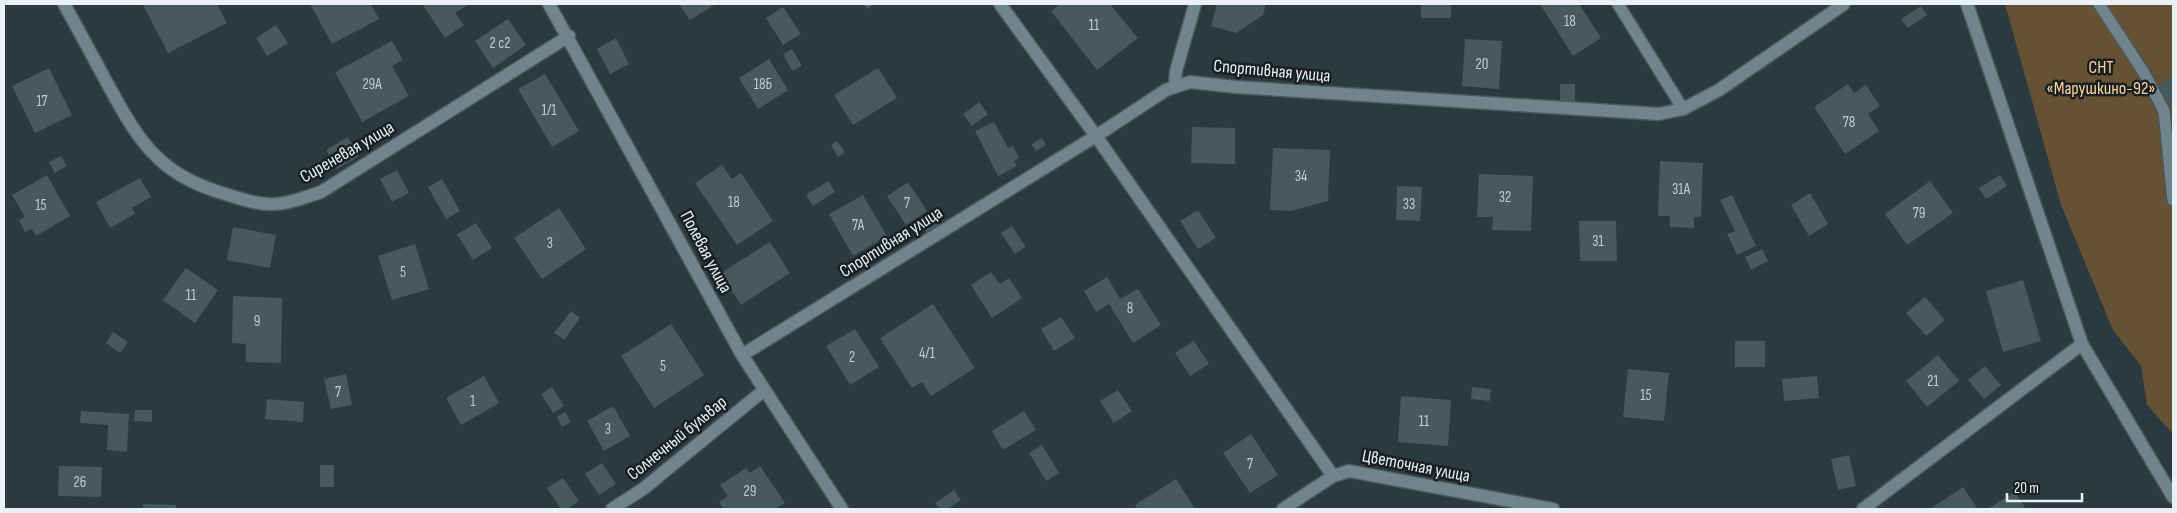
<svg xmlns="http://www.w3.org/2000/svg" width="2177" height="513" viewBox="0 0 2177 513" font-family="'Sofia Sans Condensed',sans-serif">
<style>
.green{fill:#655134}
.building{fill:#47585f}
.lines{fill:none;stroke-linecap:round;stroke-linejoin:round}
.service-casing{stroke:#4a575d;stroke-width:14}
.minor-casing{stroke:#4a575d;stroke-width:15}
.service{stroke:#72848b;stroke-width:11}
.minor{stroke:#72848b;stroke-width:12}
.labels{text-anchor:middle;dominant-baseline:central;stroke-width:5;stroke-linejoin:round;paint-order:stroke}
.number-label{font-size:15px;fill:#c0cbd0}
.park-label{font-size:18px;fill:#fdd399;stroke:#192023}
.street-label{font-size:18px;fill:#e8f1f5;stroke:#192023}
</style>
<rect width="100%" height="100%" fill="#2a3a40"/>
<path class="green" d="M2005 4H2173V434L2147 405 2141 366 2113 330 2061 205Z"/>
<path class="building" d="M145 4H217L227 23 168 53 143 5Z
M310 4H371L379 19 332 44Z
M422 4H469L455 13 464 25 445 38Z
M679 4H716L690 20Z
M863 4H874L867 9Z
M1060 4H1110L1138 38 1097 70 1051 11Z
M1217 4H1266L1263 15 1236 33 1211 26Z
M1421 4H1451V18H1421Z
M1540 4H1579L1601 38 1573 56Z
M1921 6 1927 15 1908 28 1901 19Z
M783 7 801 34 783 45 766 18Z
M508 19 526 45 493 68 475 41Z
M276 25 288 43 267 56 256 38Z
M616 38 629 64 610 74 597 49Z
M1465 39 1502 41 1499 89 1462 86Z
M392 41 403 60 392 66 409 96 362 122 335 72Z
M792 49 802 66 792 71 783 54Z
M769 59 788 90 758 109 739 78Z
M49 68 72 115 35 133 12 86Z
M878 68 897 98 853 125 834 95Z
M545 74 579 131 552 147 518 89Z
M2173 76V105L2171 106 2157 86Z
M1560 84H1575V101H1560Z
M1848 84 1854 93 1866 85 1880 106 1868 114 1879 131 1845 154 1814 107Z
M979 102 988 114 972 126 963 114Z
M994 122 1008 148 1013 146 1019 158 1014 161 1017 166 998 176 975 131Z
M1192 127 1235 128V164L1191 163Z
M348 137 359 156 337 169 326 150Z
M1042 138 1046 145 1036 151 1031 144Z
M837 141 845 152 838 157 831 145Z
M1273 148 1330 150 1328 201 1291 211 1270 210Z
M61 156 67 166 55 173 49 162Z
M1660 161 1703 163 1701 217H1694V228L1670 227V216H1658Z
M722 165 732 179 741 173 773 221 737 245 695 183Z
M397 170 409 193 392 202 380 179Z
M1479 174 1533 176 1531 231 1492 230 1493 217H1477Z
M47 175 70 216 36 236 32 229 25 232 19 220 25 217 12 195Z
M2000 175 2007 186 1986 199 1979 188Z
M140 178 151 197 132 208 135 214 110 228 96 202Z
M442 179 460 211 446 219 428 187Z
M828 181 835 192 813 206 806 195Z
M1930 181 1953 213 1907 245 1885 214Z
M908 182 927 211 906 225 887 196Z
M1397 186 1422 187 1420 221 1396 220Z
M1810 193 1828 224 1809 236 1791 205Z
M863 195 887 236 853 256 829 214Z
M1732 195 1756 246 1737 255 1727 234 1735 231 1720 200Z
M559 208 586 249 542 279 514 238Z
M1198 210 1216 238 1198 249 1180 221Z
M937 218 943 227 929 236 923 227Z
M1579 221H1616L1617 261H1580Z
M476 223 492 248 473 260 457 234Z
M1012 226 1026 247 1015 254 1001 233Z
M233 227 276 235 270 268 227 260Z
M770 242 790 273 741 305 721 273Z
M415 244 429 289 392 300 378 256Z
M1762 249 1768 261 1751 270 1745 257Z
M186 268 218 290 195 323 163 300Z
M991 272 1000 284 1009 278 1022 298 992 318 971 285Z
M1107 277 1120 299 1138 289 1161 325 1133 343 1109 304 1096 312 1084 291Z
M2023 280 2041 341 2003 352 1986 291Z
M233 296 282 298 281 363 246 362V344L232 343Z
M1925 297 1945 320 1926 336 1906 313Z
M933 304 975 368 931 396 922 382 912 388 880 338Z
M571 311 580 318 564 340 554 333Z
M1061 317 1075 338 1054 351 1041 329Z
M671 324 704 375 654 408 621 356Z
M855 329 879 367 850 385 826 346Z
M113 332 128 342 120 353 106 343Z
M1194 341 1209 364 1190 376 1175 353Z
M1735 341H1765V367H1735Z
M1938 355 1959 381 1927 407 1906 381Z
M1985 366 2001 385 1984 399 1968 380Z
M1628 369 1669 373 1664 421 1623 417Z
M346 374 352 405 331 409 324 379Z
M484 376 499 403 461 425 446 398Z
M1817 376 1819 398 1784 401 1782 379Z
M552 387 564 406 553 413 541 394Z
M1472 387 1491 389 1490 401 1471 399Z
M1118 390 1132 411 1114 423 1100 401Z
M1401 396 1451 400 1448 446 1398 442Z
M267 399 304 402 303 422 265 419Z
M613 406 630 436 604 451 587 421Z
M135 410H152V422L134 421Z
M81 411 129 414 127 452 107 450 108 425 80 423Z
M1024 411 1036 430 1003 450 992 431Z
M565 412 571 422 562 427 557 417Z
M1251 434 1278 475 1250 493 1223 453Z
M1042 445 1059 473 1046 481 1029 453Z
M1849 455 1856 486 1838 490 1831 459Z
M602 463 616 484 599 495 585 474Z
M320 465H334V487H320Z
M59 466 102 467 101 497 58 496Z
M760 466 785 503 775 509H723L719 502 728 496 720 485 746 468 750 473Z
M563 478 579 501 567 509H561L547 488Z
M1176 479 1195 509H1138L1135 505Z
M1963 487 1977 508 1975 509H1930Z
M954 490 961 500 948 509H940L935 503Z
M2015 492 2026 509H1989V508Z
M143 504 176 505V509H143Z"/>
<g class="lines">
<g class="service-casing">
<path id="service" d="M1618 4 1683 109
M2099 4 2144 73 2164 111 2173 200"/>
</g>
<g class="minor-casing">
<path id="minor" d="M64 4C78 29 92 55 106 81 121 108 136 138 159 159 177 176 199 186 222 193 269 208 275 208 321 192L569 36
M549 4 742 355 842 509
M1000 4 1096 136 1333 476
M1175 87 1176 71 1195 4
M2082 344 2173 497
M742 355 1096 136 1166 90 1190 82 1236 87 1659 114 1683 109 1719 90 1844 4
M612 509 643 489 763 391
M1283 509 1333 476 1349 471 1553 509
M1863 509 2082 344 1967 4"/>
</g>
<use href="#service" class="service"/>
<use href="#minor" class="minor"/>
</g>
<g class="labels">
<g class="number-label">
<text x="1570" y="21">18</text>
<text x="1094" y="25">11</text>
<text x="500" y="43">2 с2</text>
<text x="1482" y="64">20</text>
<text x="372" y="84">29А</text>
<text x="763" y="84">18Б</text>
<text x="42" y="101">17</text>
<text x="549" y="110">1/1</text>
<text x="1849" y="122">78</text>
<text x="1301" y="176">34</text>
<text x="1681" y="189">31А</text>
<text x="1505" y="197">32</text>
<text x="734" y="202">18</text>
<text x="907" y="203">7</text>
<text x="1409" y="204">33</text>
<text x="41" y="205">15</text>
<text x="1919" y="213">79</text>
<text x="858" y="225">7А</text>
<text x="1598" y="241">31</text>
<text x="550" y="243">3</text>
<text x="403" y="272">5</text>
<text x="191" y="295">11</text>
<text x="1130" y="308">8</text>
<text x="257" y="321">9</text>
<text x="927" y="353">4/1</text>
<text x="852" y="357">2</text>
<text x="663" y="366">5</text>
<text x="1933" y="381">21</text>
<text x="338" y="392">7</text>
<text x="1646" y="395">15</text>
<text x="473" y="401">1</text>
<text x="1424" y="421">11</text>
<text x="608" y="429">3</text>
<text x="1250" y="464">7</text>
<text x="80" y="482">26</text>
<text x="750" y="491">29</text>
</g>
<g class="park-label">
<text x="2101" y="67">СНТ<tspan x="2101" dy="21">«Марушкино-92»</tspan></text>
</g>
<g class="street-label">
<text transform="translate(1272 71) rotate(5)">Спортивная улица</text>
<text transform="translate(347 152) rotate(-30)">Сиреневая улица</text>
<text transform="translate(891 242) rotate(-32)">Спортивная улица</text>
<text transform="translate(706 252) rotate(62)">Полевая улица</text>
<text transform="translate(677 438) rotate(-39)">Солнечный бульвар</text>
<text transform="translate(1416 466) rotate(11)">Цветочная улица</text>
</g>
</g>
<rect width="2177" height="513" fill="none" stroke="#e8f1f5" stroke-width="10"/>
<path d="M2007 493v8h75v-8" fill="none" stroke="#e8f1f5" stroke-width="2.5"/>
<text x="2014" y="493" font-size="15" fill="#e8f1f5" stroke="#192023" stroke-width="4" paint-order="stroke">20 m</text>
</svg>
